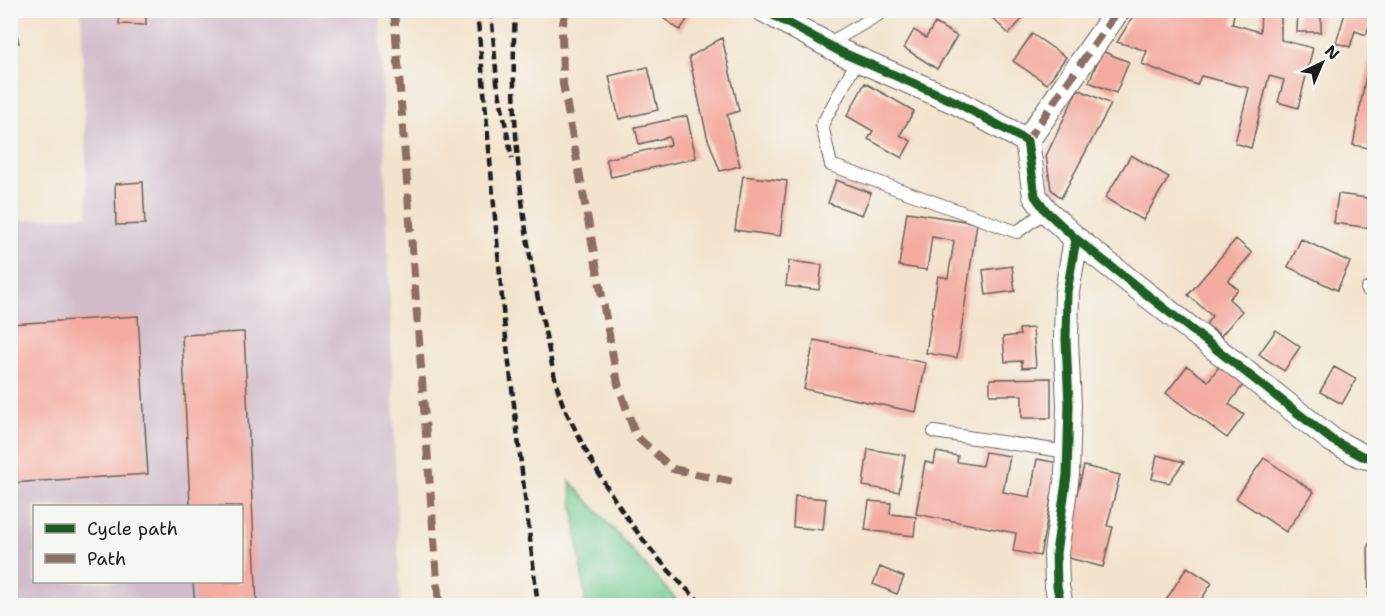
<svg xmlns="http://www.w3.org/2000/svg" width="1385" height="616" viewBox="0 0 1385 616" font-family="'Shantell Sans',sans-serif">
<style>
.industrial{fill:#d1bdca;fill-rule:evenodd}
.green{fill:#71cb92;stroke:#467457;stroke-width:1.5}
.building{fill:#f4aba0}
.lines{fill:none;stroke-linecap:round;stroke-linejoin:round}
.service-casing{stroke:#67625a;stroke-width:14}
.minor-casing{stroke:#67625a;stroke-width:26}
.service{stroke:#fff;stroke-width:12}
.minor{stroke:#fff;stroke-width:24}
.rail{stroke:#1c1c1c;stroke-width:4.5;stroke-dasharray:9 4.5;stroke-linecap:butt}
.quiet{stroke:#8d6e63;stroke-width:8;stroke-dasharray:15 8;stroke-linecap:butt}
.cycleway-casing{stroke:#f6f6f2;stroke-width:13}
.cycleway{stroke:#1b5e20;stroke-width:9}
</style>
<rect width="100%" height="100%" fill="#f6f6f2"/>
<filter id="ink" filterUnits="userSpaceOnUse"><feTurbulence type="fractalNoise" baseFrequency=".0167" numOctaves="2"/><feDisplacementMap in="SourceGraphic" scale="12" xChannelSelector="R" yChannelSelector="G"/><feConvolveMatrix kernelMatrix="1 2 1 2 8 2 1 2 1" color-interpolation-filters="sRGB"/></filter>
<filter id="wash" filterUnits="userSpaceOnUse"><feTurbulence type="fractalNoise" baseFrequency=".008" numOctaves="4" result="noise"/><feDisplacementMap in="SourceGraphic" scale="24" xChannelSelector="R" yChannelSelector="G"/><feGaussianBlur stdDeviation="1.35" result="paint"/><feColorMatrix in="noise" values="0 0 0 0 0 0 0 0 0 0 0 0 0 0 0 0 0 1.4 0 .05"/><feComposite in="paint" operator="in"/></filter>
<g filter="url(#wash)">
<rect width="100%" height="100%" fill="#f3e3cc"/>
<path class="industrial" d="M81 11H380L400 605 11 606V221L88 215ZM34 506H242V582H34Z"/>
<path class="green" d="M570 481 681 605H586Z"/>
<g id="blocks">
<path class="building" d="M120 10H146V25L119 24Z
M652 10H694L680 30Z
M984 10H1015L1023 18 1009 34Z
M1137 10H1235L1232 24 1260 32 1261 10H1281V40L1313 48 1298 108 1278 102 1284 80 1269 76 1251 148 1235 143 1249 88 1201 76 1197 85 1142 64 1147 51 1117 42Z
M1298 10H1321V32H1297Z
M1346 10H1362L1373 14 1366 35 1355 31 1350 47 1336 43Z
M10 12 19 43 10 45Z
M935 23 957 36 937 69 904 48 914 30 926 38Z
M1032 34 1066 57 1047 84 1013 61Z
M1373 37H1374V149L1353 145Z
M722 38 739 111 727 115 740 166 720 171 707 136 689 57Z
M1102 51 1129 62 1116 93 1089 82Z
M648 67 658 110 619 119 609 76Z
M865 83 914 111 900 135 911 141 902 158 868 139 873 131 847 116Z
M1078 89 1111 104 1061 198 1051 189 1046 156Z
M687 116 696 158 611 177 606 159 671 145 669 137 639 144 635 127Z
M1131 155 1169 177 1143 220 1105 198Z
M743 176 787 181 780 236 735 230Z
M836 180 871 193 862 215 828 203Z
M143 182 145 224 116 225 115 184Z
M1338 194 1374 199 1370 228 1334 223Z
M907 212 977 223 957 358 926 353 938 276 948 278 954 241 932 237 927 270 899 266Z
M1236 239 1252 253 1228 281 1238 289 1229 299 1242 311 1221 336 1206 324 1212 316 1188 295Z
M1301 239 1350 262 1337 290 1288 267Z
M789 261 822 265 819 290 786 286Z
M1012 266 1015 291 986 295 983 270Z
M138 316 148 474 10 483V324Z
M1033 328 1036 367 1022 368V361L1005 362 1003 337 1020 335 1019 329Z
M1276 330 1300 347 1284 371 1259 354Z
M244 332 257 606H195L193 582H242V506H190L182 335Z
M814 340 926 363 916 412 804 389Z
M1222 363 1246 381 1229 404 1244 415 1227 438 1166 393 1187 366 1208 381Z
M1334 367 1356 379 1342 404 1320 392Z
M1051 378V418H1022V395H990V379Z
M868 449 905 455 899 492 863 486Z
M936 452 958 456 957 462 982 466 985 452 1010 456 1003 492 1030 497 1037 459 1058 463 1040 556 1013 551 1016 533 916 514 925 462 934 464Z
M1157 455 1184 462 1169 483 1152 479Z
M1264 458 1314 492 1286 532 1236 498Z
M1084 466 1120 475 1107 526 1113 527 1103 567 1061 556Z
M795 496 826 499 823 530 793 527Z
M869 501 891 503 890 514 916 517 914 536 865 530Z
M1374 540V606H1372L1369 603 1368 545Z
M880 567 904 577 897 594 873 584Z
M1187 567 1212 583 1197 606H1174L1166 600Z"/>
</g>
</g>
<g filter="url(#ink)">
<use href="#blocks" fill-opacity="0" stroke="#67625a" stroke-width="1.5"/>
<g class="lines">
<g class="service-casing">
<path id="service" d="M828 44 886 10
M858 59 822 125 831 165 1017 232 1046 211
M1367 289 1374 294
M934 432 1068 452"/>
</g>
<g class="minor-casing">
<path id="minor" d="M764 10 841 52 956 102 1027 141 1035 196 1046 211 1076 239 1332 440 1362 456 1374 458
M1027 141 1118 10
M1061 606 1057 586 1056 553 1067 475 1069 405 1066 340 1067 292 1076 239"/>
</g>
<use href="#service" class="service"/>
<use href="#minor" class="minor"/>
<path class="rail" d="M477 10 504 321 538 606
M491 10 497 82 512 158
M515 10C510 115 520 220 543 322 549 349 553 376 562 402 566 413 573 424 578 435 608 496 653 561 705 606"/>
<path class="quiet" d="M394 10 439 606
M566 10 562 28 563 84 618 384 636 436 673 469 738 483
M1027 141 1118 10"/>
<g class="cycleway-casing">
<path id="cycleway" d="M764 10 841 52 956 102 1027 141 1035 196 1046 211 1076 239 1332 440 1362 456 1374 458
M1061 606 1057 586 1056 553 1067 475 1069 405 1066 340 1067 292 1076 239"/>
</g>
<use href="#cycleway" class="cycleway"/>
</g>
</g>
<rect width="1385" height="616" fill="none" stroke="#f6f6f2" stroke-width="36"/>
<rect x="33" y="505" width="210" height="78" fill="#f6f6f2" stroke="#9f9f9c" stroke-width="1.5"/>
<rect x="45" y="524" width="30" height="9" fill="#1b5e20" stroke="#9f9f9c" stroke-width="1.5"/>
<text x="87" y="535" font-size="18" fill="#1c1c1c">Cycle path</text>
<rect x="45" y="554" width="30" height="9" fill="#8d6e63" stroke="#9f9f9c" stroke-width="1.5"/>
<text x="87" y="565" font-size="18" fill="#1c1c1c">Path</text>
<g transform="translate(1322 63) rotate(44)" stroke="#f6f6f2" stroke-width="4.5" paint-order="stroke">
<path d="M0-4.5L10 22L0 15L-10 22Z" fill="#1c1c1c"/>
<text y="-9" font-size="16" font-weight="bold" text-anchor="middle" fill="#1c1c1c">N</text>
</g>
</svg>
